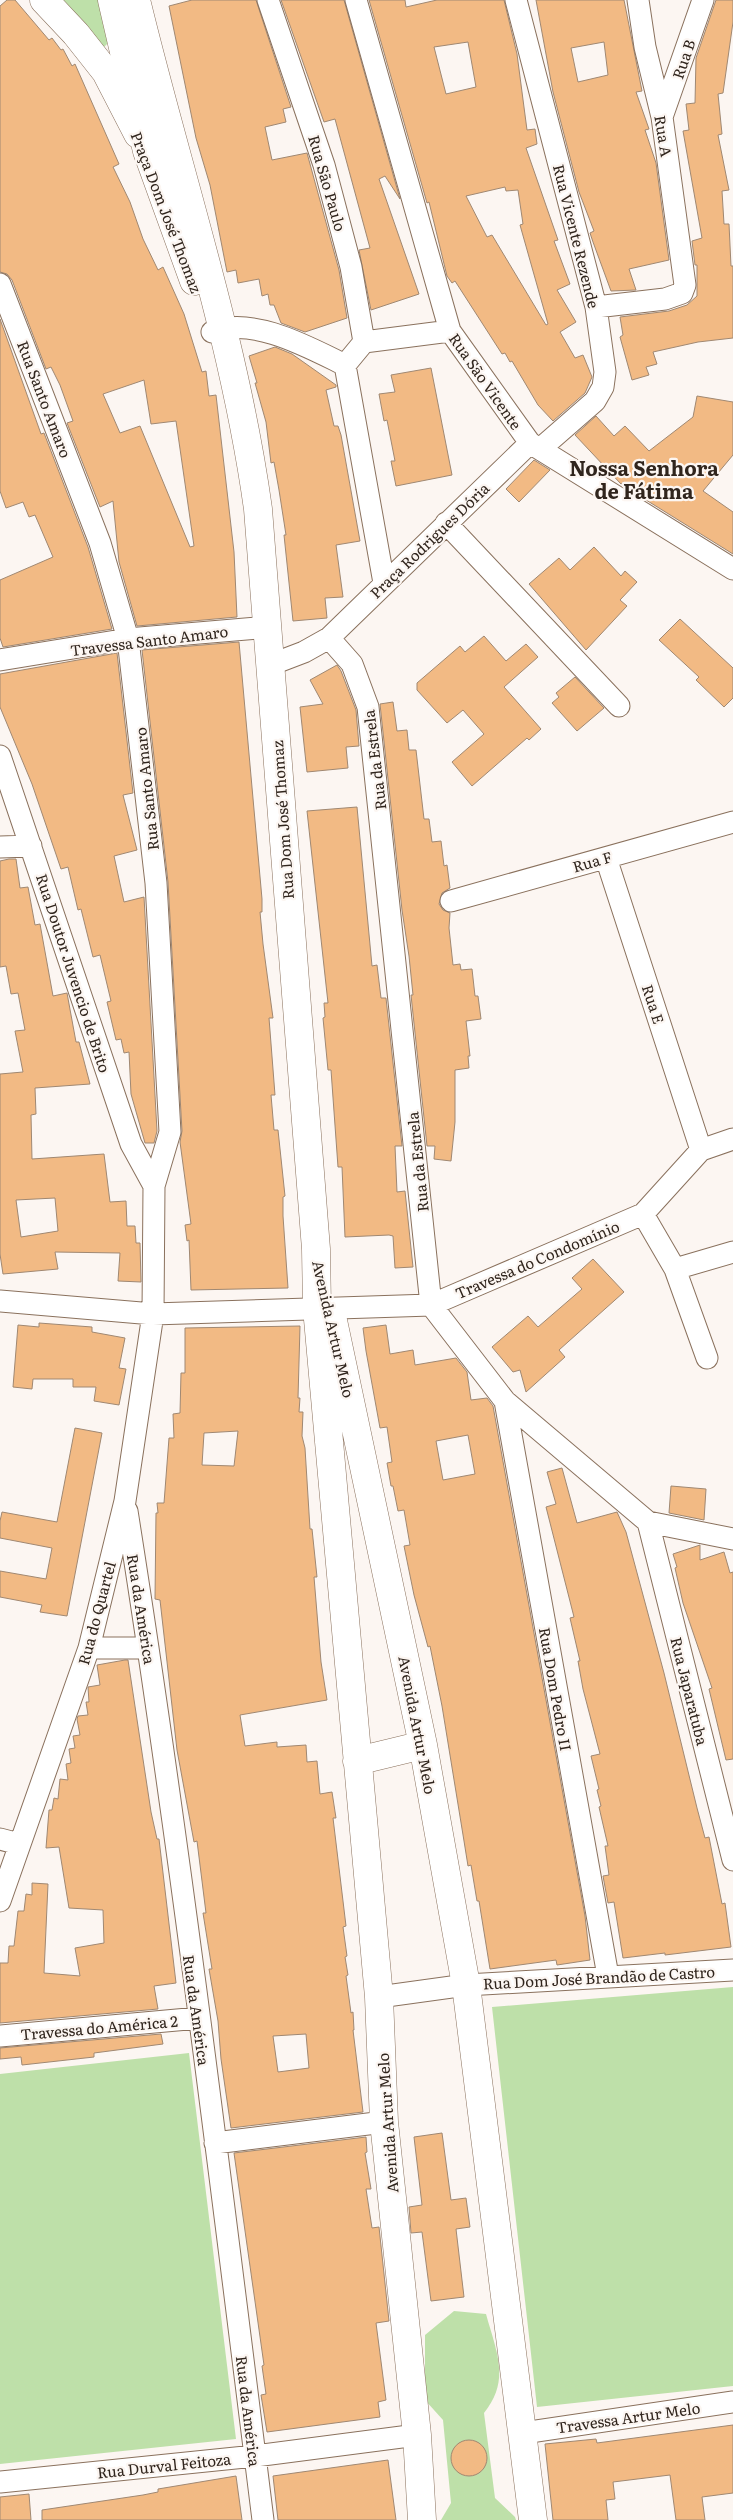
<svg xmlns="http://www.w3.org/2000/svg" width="733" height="2520" viewBox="0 0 733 2520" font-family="Literata,serif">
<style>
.green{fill:#bee0a9}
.building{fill:#f2ba84;stroke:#a08872;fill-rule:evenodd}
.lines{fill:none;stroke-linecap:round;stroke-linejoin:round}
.street-casing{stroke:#8a715d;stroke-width:23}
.secondary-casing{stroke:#8a715d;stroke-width:29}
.primary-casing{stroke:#8a715d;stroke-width:29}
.street{stroke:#fff;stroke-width:21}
.secondary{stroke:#fff;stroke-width:28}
.primary{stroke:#fff;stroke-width:28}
.labels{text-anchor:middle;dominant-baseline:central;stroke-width:4.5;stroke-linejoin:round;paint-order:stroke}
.street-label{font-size:15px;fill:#30251d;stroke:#fcf6f2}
.district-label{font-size:20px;font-weight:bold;fill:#30251d;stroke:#fcf6f2}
</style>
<rect width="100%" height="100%" fill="#fcf6f2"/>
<path class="green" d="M54 0H102L111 40 101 50Z
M733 1987V2386L537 2407 492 2007Z
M189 2053 236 2439 0 2464V2074Z
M454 2311 486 2314C496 2351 511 2380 484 2413L495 2498 515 2517 516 2520H441L451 2503 443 2420 425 2400V2335Z"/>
<path class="building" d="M7 0H15L49 40 52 38 61 50 63 49 72 66 75 64 119 164 113 167 130 202 143 239 158 270 163 267 184 314 202 372 206 371 209 396 216 395 234 552 237 617 137 626 119 562 113 501 100 507 67 423 73 421 60 385 51 367 46 369 12 280 7 274 0 272V6ZM144 380 151 424 176 421 194 546 190 547 140 426 120 433 103 394Z
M192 0H256L291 107 283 109 286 122 265 127 272 160 307 153 339 270 347 318 305 332 281 323 274 305H270L268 294 262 296 259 279 238 283 236 270 227 272 210 185 196 138 169 6Z
M281 0H344L400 199 385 176 379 179 419 294 371 310 359 250 370 248 335 119 324 122Z
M369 0H405L406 7 437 0H504L517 54 527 130 535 129 537 144 526 148 558 240 554 241 570 284 557 290 576 322 560 332 575 358 583 355 592 377 585 393 553 421 538 405 512 361 510 362 505 353 502 354 455 281 452 283 447 276 429 202 427 203ZM468 42 476 87 446 94 434 47ZM505 187 506 191 518 190 523 224 520 225 548 324 546 325 492 235 487 237 466 196Z
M536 0H624L642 91 636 92 649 129 645 130 656 163 669 260 629 269 636 290 611 291 593 242 590 233 594 231 579 192 553 92ZM604 42 608 75 578 82 571 48Z
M716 0H733V22L723 93 718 94 722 134 718 135 729 190 722 191 724 224H729L731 266H733V338L698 342 653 352 657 364 646 367 649 375 632 380 620 337 623 335 620 317 669 311 687 305 697 296V265H695L692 241 702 238 683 131 689 130 686 104 695 103 696 58Z
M0 319 41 434 44 433 88 547 112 629 3 647 0 638V580L53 557 35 515 29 517 23 502 6 508 0 491Z
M275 347 292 354 336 385V387L326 390 334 426H338L341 435 360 541 336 545 343 597 325 598 327 618 293 621 284 535H286L279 490 274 462 271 463 266 422 255 383H257L249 356Z
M431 368 452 475 396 486 391 461H395L387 420 384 421 379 394 395 392 391 375Z
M697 396 733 402V455L703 491 733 512V554L630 490 624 482 621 484 575 435 596 416 614 436 625 426 649 451 693 417Z
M534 460 550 470 519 502 506 489Z
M594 547 621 576 625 571 637 582 620 600 627 606 586 650 529 584 559 558 570 570Z
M680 619 733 668V698L724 707 696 680 699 677 659 640Z
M484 636 506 661 526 644 538 657 504 687 541 729 529 740 527 738 472 786 452 762 484 734 463 710 447 723 417 690V683L460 646 465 652Z
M239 642 262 899V912H260L263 944 273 1018H269L275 1095H271L274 1130H278L285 1196 283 1197V1216L288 1288 191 1290 189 1240 187 1241 185 1225 191 1224 180 1142 182 1131 168 882 142 650Z
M117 653 133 793 123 795 137 850 114 856 124 902 144 897 157 1131 154 1143H145L131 1094 129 1052 124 1053 121 1039 116 1040 107 1002 111 1001 100 955 93 957 81 909 78 910 68 867 61 869 32 784 0 707V674Z
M337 665 341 671 356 710 359 746 346 747 348 768 307 772 300 707 323 704 310 680Z
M575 677 604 708 577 731 552 703 559 697 556 693Z
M393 702 397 731 407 730 409 750H416L424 819H429L432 842 441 841 444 866 447 865 450 888 442 893 439 904 443 910 450 913 449 928 453 965 460 964 461 970 472 969 475 996H478L481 1019 466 1021 470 1056H468L469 1068 455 1070V1122L451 1161 434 1159 435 1146H427L411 995H413L409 956 402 910 380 704Z
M357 807 372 966 377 965 381 998H386L402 1146H395L397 1192 405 1191 413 1267 395 1268 393 1236 389 1235 345 1237 342 1167H338L331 1070H328L323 1018 325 1017 324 1003H328L307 811Z
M9 859H16L20 888 28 887 35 925 40 924 53 996 67 993 76 1042H79L90 1084 35 1088 36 1114 31 1115 32 1159 104 1154 110 1202 126 1201 127 1226H135L136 1243H140L141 1282 118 1281 120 1253 55 1252 58 1269 3 1274 0 1254V1074L23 1072 15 1031 25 1030 18 993 11 994 6 966 0 967V861ZM55 1198 58 1231 21 1237 16 1200Z
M593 1259 624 1292 559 1350 565 1357 526 1392 520 1370 513 1372 492 1347 528 1316 538 1327 582 1289 572 1278Z
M39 1323 92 1327V1332L125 1338 119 1368 126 1369 119 1405 94 1401 96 1387H73V1379H33L32 1389 13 1387 18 1325 39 1327Z
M386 1325 390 1354 413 1350 415 1365 456 1358 467 1372 471 1400 487 1398 493 1406 585 1916 590 1960 557 1965 556 1960 490 1969 479 1901H477L471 1865 468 1866 464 1841 442 1706 430 1646 428 1647 414 1595 404 1546 410 1545 404 1510 398 1511 393 1486H391L387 1463 392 1462 387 1427 380 1428 366 1351 363 1328ZM468 1435 475 1474 443 1480 436 1441Z
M300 1326 298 1398H300L299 1412H303L302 1436 305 1448 310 1529H312L317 1577H314L321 1662 327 1700 240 1715 245 1746 277 1742V1747L306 1745 307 1762 317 1761 320 1794 332 1792 336 1818H333L346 1926 343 1927 347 1956 345 1957 348 1975 346 1976 351 2013 353 2012 354 2030H353L363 2112 231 2128 221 2059 218 2021 209 1969H212L203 1913H206L197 1841 194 1842 177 1750 160 1600 155 1599 156 1513H158L157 1503H164L169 1438H174L173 1414 180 1413 181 1373H185V1328ZM238 1431 234 1466 202 1465 204 1433ZM306 2034 309 2068 278 2072 273 2036Z
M75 1428 102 1433 67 1616 40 1612 42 1605 0 1597V1571L46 1579 52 1548 0 1538V1521L2 1512 57 1522Z
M562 1468 577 1523 617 1512 626 1532 664 1673 697 1808 705 1838 709 1837 722 1904 725 1903 731 1947 665 1955V1953L623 1958 614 1902 608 1903 603 1876 609 1875 605 1846H608L599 1807 601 1806 597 1790 599 1789 591 1756 600 1754 583 1689 578 1661H580L570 1618 574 1617 546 1507 556 1504 547 1472Z
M671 1486 706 1489 704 1520 669 1513Z
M700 1545V1560L724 1552 730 1573 733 1572V1759L726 1760 709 1689 712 1688 683 1603 675 1568 677 1567 673 1554Z
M125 1660H128L151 1812 157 1839H159L176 1983 154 1986 158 2009 0 2023V1963H8L9 1946H14L18 1911H24L26 1894 32 1895V1883L48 1884 44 1973 80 1976 75 1948 104 1943 103 1910 69 1908 59 1847 46 1848 49 1810H52L54 1798 58 1799 60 1779 68 1780 66 1764 71 1763 69 1749 75 1748 73 1736 80 1735 77 1719 78 1716 88 1715 86 1702H89L88 1687 100 1685 97 1665Z
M161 2034 163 2044 94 2053V2057L22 2065 21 2057 0 2059V2048Z
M442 2133 451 2200 466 2198 470 2227 456 2229 464 2297 431 2301 422 2232 411 2233 409 2207 422 2205 414 2137Z
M366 2137 367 2152 365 2153 371 2189H366L372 2228 379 2227 389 2321 376 2323 386 2400 378 2402 380 2417 267 2432 261 2395 266 2394 262 2366 264 2365 234 2153Z
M733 2425V2493L702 2497 705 2520H676L670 2475 613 2482 615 2499 606 2500 608 2520H553L545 2444 596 2439 597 2443Z
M451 2458a18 18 0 1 1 36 0a18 18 0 1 1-36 0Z
M388 2460 396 2520H278L273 2476Z
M236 2476 242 2520H42V2510L143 2495 158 2492V2489Z
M29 2494 31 2520H0V2497Z"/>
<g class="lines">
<g class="street-casing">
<path id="street" d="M268 0 324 165 351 267 364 342 345 365
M356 0 450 331 530 443 733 569
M516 0 596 307 605 372 603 387 595 401 540 449
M662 117 703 0
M0 284 100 543 128 639 156 883 170 1132 154 1186 153 1314 125 1501 89 1648 0 1901
M596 307 665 299 682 293 685 285 662 117 645 47 638 0
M212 332C253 316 308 347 345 365
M364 342 450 331
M345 365 384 583
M446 523 619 706
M329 638 352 664 368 707 431 1305 505 1401 648 1522 733 1539
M0 660 128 639 269 627
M270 665 304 652 329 638 530 443
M0 756 131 1144 154 1186
M0 847 31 846
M606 858 701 1150
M451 901 733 822
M643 1214 675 1269 707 1358
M675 1269 733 1252
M0 1301 153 1314 431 1305 643 1214 701 1150 733 1139
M505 1401 608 1976
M127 1511C180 1846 221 2183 263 2520
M648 1522 733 1860
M89 1648H148
M0 1839 19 1844
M379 1997 466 1985 733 1970
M0 2036 199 2018
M215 2143 384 2122
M523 2433 733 2402
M0 2482 255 2456 417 2435"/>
</g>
<g class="secondary-casing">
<path id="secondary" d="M44 0 76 34 106 72 138 134"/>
</g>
<g class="primary-casing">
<path id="primary" d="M112 0 147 151 194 281
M136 0C177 170 234 336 258 509L316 1249 317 1308 379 1997 384 2122 417 2435 422 2520
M332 1316 423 1745 466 1985 533 2520
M357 1761 423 1745"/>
</g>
<use href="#street" class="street"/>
<use href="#secondary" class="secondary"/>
<use href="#primary" class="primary"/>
</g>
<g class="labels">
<g class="street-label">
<text transform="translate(683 59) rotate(-71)">Rua B</text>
<text transform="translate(664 136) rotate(81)">Rua A</text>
<text transform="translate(328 183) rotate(74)">Rua São Paulo</text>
<text transform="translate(167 212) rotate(69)">Praça Dom José Thomaz</text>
<text transform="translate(577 236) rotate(76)">Rua Vicente Rezende</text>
<text transform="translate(486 381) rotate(55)">Rua São Vicente</text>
<text transform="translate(45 399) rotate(69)">Rua Santo Amaro</text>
<text transform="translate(429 540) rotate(-44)">Praça Rodrigues Dória</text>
<text transform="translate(149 640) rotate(-7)">Travessa Santo Amaro</text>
<text transform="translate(374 760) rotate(-97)">Rua da Estrela</text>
<text transform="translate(146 789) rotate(-96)">Rua Santo Amaro</text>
<text transform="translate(282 820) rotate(-94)">Rua Dom José Thomaz</text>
<text transform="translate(592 861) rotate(-16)">Rua F</text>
<text transform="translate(74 973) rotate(72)">Rua Doutor Juvencio de Brito</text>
<text transform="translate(654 1004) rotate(72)">Rua E</text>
<text transform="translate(417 1162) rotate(-96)">Rua da Estrela</text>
<text transform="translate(537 1259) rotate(-23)">Travessa do Condomínio</text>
<text transform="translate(334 1329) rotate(77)">Avenida Artur Melo</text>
<text transform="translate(142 1609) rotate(81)">Rua da América</text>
<text transform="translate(96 1613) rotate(-75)">Rua do Quartel</text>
<text transform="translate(556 1689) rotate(80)">Rua Dom Pedro II</text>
<text transform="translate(690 1691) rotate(76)">Rua Japaratuba</text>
<text transform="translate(418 1725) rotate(79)">Avenida Artur Melo</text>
<text transform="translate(599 1977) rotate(-3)">Rua Dom José Brandão de Castro</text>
<text transform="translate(197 2010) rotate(82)">Rua da América</text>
<text transform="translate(99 2027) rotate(-5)">Travessa do América 2</text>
<text transform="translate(387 2123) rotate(-94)">Avenida Artur Melo</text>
<text transform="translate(249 2411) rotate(83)">Rua da América</text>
<text transform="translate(628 2417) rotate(-8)">Travessa Artur Melo</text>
<text transform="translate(164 2465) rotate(-6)">Rua Durval Feitoza</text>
</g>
<g class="district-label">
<text x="644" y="467">Nossa Senhora<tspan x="644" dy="23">de Fátima</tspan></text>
</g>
</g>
</svg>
